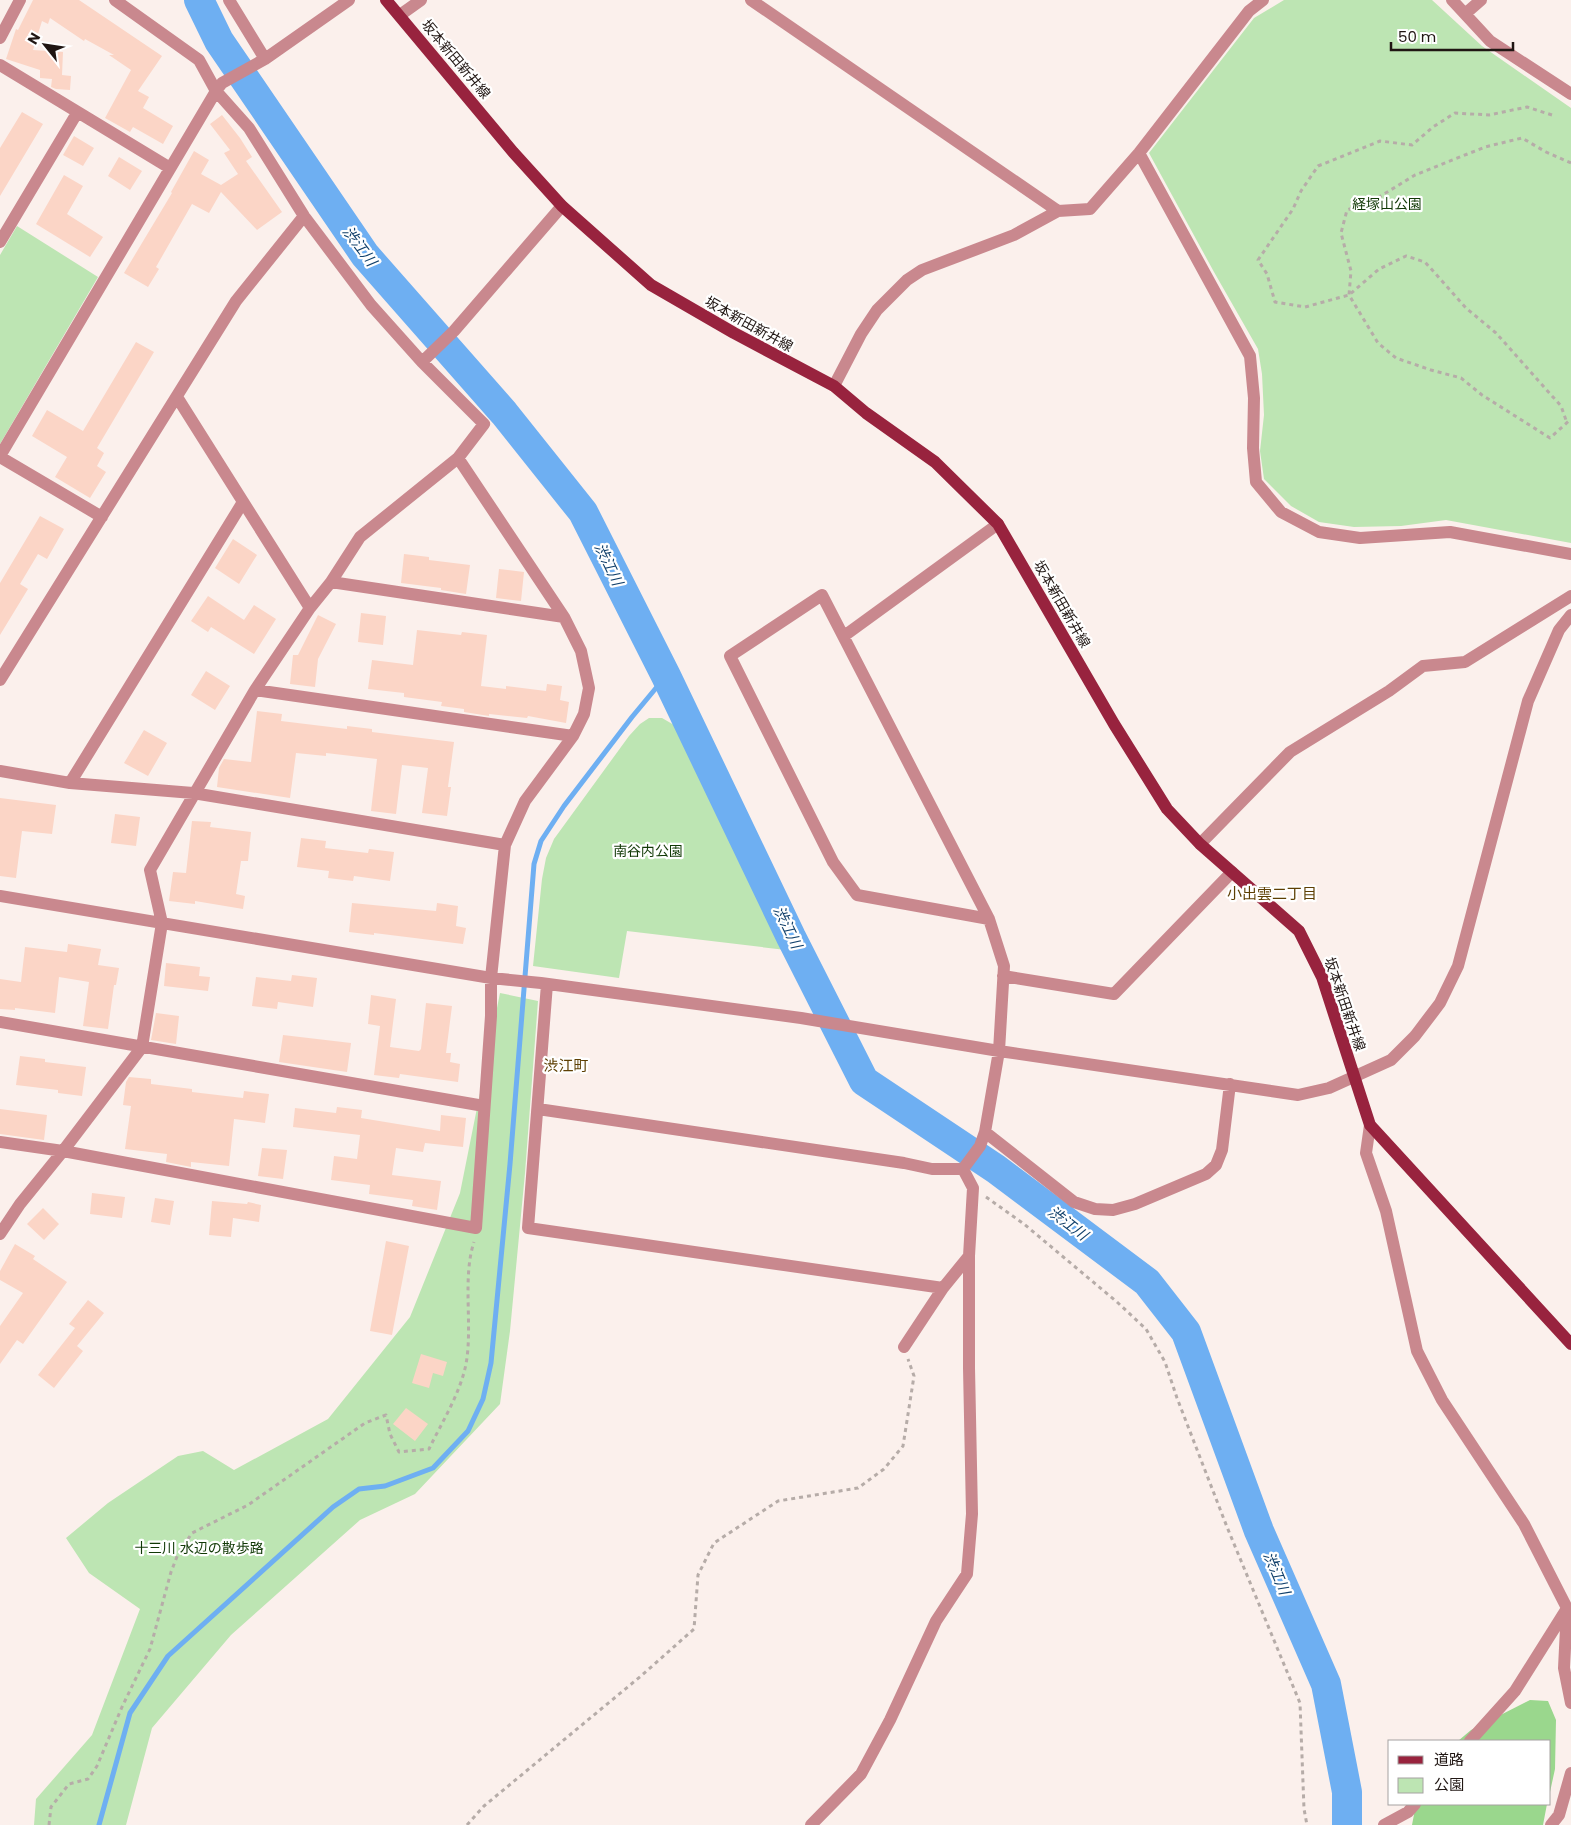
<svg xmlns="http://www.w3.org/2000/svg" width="1571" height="1825" viewBox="0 0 1571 1825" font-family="Poppins,'Noto Sans JP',sans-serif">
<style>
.green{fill:#bde5b3}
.forest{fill:#9ad78d}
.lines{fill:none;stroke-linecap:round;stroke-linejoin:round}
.stream{stroke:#6eaff2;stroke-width:5}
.river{stroke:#6eaff2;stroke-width:30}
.building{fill:#fbd5c6}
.path{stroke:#b6aca8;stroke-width:3;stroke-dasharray:4 4;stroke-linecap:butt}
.minor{stroke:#c9888e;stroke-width:12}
.major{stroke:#98233e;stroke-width:12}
.labels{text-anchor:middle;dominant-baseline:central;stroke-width:4.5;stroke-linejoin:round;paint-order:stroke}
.street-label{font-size:14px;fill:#201613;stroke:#fff}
.park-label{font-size:14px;fill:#113906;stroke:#fff}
.water-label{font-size:15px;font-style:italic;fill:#11406b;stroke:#fff}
.neighbourhood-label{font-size:15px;fill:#5d3f03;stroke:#fff}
</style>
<rect width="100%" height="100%" fill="#fbf0ec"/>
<path class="green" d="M1284 0H1432L1482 46 1571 108V543L1446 520 1401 526 1354 527 1319 522 1291 506 1264 479 1260 451 1264 415 1262 374 1258 349 1214 272 1149 153 1254 18Z
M17 226 98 277 0 444V255Z
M649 718H662L681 729 786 950 627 931 619 978 533 966 542 879 546 858 554 839 629 736 640 724Z
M500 993 538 1001 525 1173 510 1331 500 1404 415 1494 360 1520 231 1635 152 1728 126 1825H34L36 1799 92 1735 140 1609 89 1573 66 1538 108 1503 178 1456 203 1451 234 1470 328 1419 410 1317 460 1193Z"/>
<path class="forest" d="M1530 1700 1548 1701 1556 1720 1555 1769 1550 1792V1741H1458L1471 1730Z
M1416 1804H1547L1543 1825H1412Z"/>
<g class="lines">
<path class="stream" d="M99 1825 130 1713 168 1656 333 1507 359 1489 385 1486 433 1468 468 1431 483 1399 491 1363 510 1164 534 864 541 841 564 806 632 717 666 676"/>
<path class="river" d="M199 0 219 41 365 255 504 413 583 512 666 676 791 937 864 1081 996 1169 1147 1282 1186 1332 1259 1531 1326 1684 1347 1792V1825"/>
</g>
<path class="building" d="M33 0H79L162 56 138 91 149 97 143 108 173 126 163 144 133 127 130 132 105 118 131 70 109 55H114L85 39 84 41 50 18 48 24 42 21 33 50 63 52 62 75 71 76 70 90 56 89 51 87 52 79 40 78V70L6 59 16 29 18 30Z
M22 112 43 124 0 196V148Z
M222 115 240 138 252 157 246 161 282 212 257 230 221 192 209 213 192 204 156 267 159 269 148 287 124 273 172 193 171 192 194 151 209 160 201 174 221 185 238 174 224 153 230 150 210 124Z
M74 136 94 148 83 166 63 155Z
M119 157 142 171 130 190 108 176Z
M64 175 83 186 67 214 103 237 90 257 36 224Z
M136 342 154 352 97 448 104 453 97 466 106 472 90 498 55 477 67 457 32 436 47 410 83 431Z
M40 516 64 529 47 559 38 554 20 584 28 589 0 635V583Z
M233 539 257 555 239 584 215 568Z
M404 554 429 557V560L470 565 466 594 441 590V588L401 583Z
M499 569 524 572 521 601 496 598Z
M208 596 244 620 254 605 276 619 254 654 211 627 208 632 191 621Z
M361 613 386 616 383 645 358 642Z
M318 615 336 624 318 659 315 687 290 684 293 655H298Z
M417 630 461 635 462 632 487 635 481 686 506 689V686L546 691 547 684 562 686 560 700 569 702 566 723 528 716 527 718 489 714V716L464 712V709L441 706 442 702 404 697V693L368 689 372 660 413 665Z
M206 671 230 686 215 710 191 695Z
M257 711 282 714 281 721 347 729V726L372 729V732L454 742 448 787H451L447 816 422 813 428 768 402 765 396 814 371 811 377 759 326 753V756L296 753 290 798 217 787 219 768 224 759 251 762Z
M144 730 167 743 148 776 124 763Z
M0 798 56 805 52 834 22 831 16 878 0 876Z
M115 814 140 817 136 846 111 843Z
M192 821 211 822 210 827 251 832 248 861H241L236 894 245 896 243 909 195 901V904L169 901 173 872 186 873Z
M301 838 326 841 325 848 368 853 369 849 394 852 390 881 354 876 353 881 328 878 329 871 297 867Z
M352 903 436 911 437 903 458 906 456 926 466 928 463 944 374 933V935L349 932Z
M68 944 101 949 98 965 119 968 116 985H114L108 1029 83 1026 89 982 59 977 55 1013 15 1008V1010L0 1009V979L21 982 25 947 67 952Z
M166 963 200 967 199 976 210 977 208 991 164 986Z
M292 975 317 978 313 1007 278 1002 277 1009 252 1006 256 977 291 981Z
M371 995 396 999 390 1047 419 1051 421 1049 426 1003 452 1006 446 1053H451L450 1062 460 1064 458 1082 400 1074 399 1078 374 1075 380 1026 368 1024Z
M156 1013 179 1016 176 1044 151 1040Z
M283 1035 351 1043 347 1072 279 1062Z
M20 1056 45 1059V1062L86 1067 82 1096 58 1093V1090L16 1085Z
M129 1077 151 1079V1084L192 1089V1092L243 1098 244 1091 269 1094 265 1123 234 1119 229 1166 191 1162V1167L166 1162 167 1154 125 1149 131 1106 123 1105 126 1082Z
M337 1107 362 1110 361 1118 440 1131 441 1115 466 1118 463 1147 425 1143 423 1152 396 1148 392 1175 441 1181 437 1210 412 1206 413 1200 369 1194 370 1185 331 1180 334 1156 357 1159 360 1135 293 1127 295 1108 336 1113Z
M0 1109 47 1115 44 1140 0 1134Z
M262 1148 287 1150 283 1179 258 1176Z
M92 1193 125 1197 122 1218 90 1214Z
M155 1198 174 1201 170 1225 151 1222Z
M212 1201 247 1204 248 1202 261 1205 259 1222 233 1218 231 1237 209 1235Z
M43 1208 59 1224 44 1240 27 1224Z
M386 1241 409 1246 392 1335 370 1331Z
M15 1244 35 1256 33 1259 67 1282 23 1344 17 1340 0 1364V1326L23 1293 0 1280V1271Z
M88 1300 104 1313 77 1346 83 1351 54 1388 38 1375 75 1328 69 1324Z
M421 1354 447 1362 443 1376 433 1373 429 1388 412 1383Z
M406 1408 428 1424 415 1441 393 1424Z"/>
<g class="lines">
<path class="path" d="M1552 115 1527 107 1489 115 1455 113 1433 127 1412 145 1380 141 1318 166 1301 191 1293 209 1258 260 1267 274 1275 302 1305 307 1349 295 1379 269 1406 256 1425 262 1466 308 1496 333 1561 406 1567 423
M1571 163 1546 152 1522 138 1485 147 1415 175 1371 202 1347 210 1341 233 1351 271 1349 295 1378 343 1396 358 1431 370 1461 378 1482 395 1550 438 1571 419
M986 1197 1024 1224 1117 1302 1146 1329 1165 1362 1177 1398 1227 1527 1300 1703 1304 1809 1307 1825
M49 1825 51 1807 69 1784 88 1779 97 1766 122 1707 150 1649 171 1572 178 1554 192 1533 248 1505 365 1423 386 1415 390 1434 399 1452 429 1449C442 1422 460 1394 466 1364 473 1326 462 1278 474 1242
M467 1825 484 1806 641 1676 694 1629 698 1575 714 1543 778 1501 858 1488 884 1469 903 1446 914 1376 908 1359"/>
<path class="minor" d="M229 0 265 59
M751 0 1058 211
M1452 0 1490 41 1571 94
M1465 14 1481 0
M400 15 421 0
M0 38 20 0
M0 65 170 168
M1139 153 1250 356 1254 398 1253 448 1256 482 1281 512 1319 532 1360 538 1450 532 1571 554
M0 242 77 113
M422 362 454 331 562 206
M834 386 861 334 877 310 907 280 922 270 1014 235 1058 211 1090 209 1139 153 1249 11 1263 0
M177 397 310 608
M0 456 216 91 222 83 265 59 349 0
M0 457 102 517
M331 582 564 617
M844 636 998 524
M0 680 236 301 304 216
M255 690 573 736
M0 771 70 783 193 793 505 845
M70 783 243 502
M1200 844 1290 752 1389 691 1423 666 1465 662 1571 596
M0 896 491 978 541 983 801 1018 999 1051 1298 1095 1329 1088 1391 1060 1415 1036 1440 1003 1458 966 1528 701 1559 630 1571 615
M1003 976 1114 994 1232 872
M547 984 528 1228 943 1288 969 1256
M0 1022 484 1106
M538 1109 904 1163 932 1169H963
M1370 1125 1366 1153 1386 1211 1417 1351 1442 1400 1524 1524 1567 1608 1564 1668 1571 1703
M985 1132 1074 1202 1095 1209 1113 1210 1135 1204 1206 1174 1216 1165 1222 1150 1230 1084
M0 1142 63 1151 476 1228 491 1016V978L505 845 525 801 573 736 584 714 589 688 581 651 564 617 458 458
M963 1169 980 1146 985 1132 999 1051 1004 966 989 919 822 595 730 656 833 862 857 895 989 919
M0 1234 20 1204 63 1151 142 1047 162 923 150 870 255 690 310 608 331 582 360 537 458 458 484 424 422 362 371 305 304 216 249 128 216 91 199 60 115 0
M904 1347 943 1288
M1470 1741 1515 1691 1566 1610
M811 1825 861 1774 890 1720 936 1621 967 1574 972 1514 969 1368V1256L973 1188 963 1169
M1384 1825 1408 1812 1415 1804
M1551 1825 1559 1815 1571 1773"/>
<path class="major" d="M386 0 513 152 562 206 651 285 734 333 834 386 866 413 935 462 998 524 1114 724 1167 809 1200 844 1299 931 1322 977 1370 1125 1571 1344"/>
</g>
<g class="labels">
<g class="street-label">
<text transform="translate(456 59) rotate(50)">坂本新田新井線</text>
<text transform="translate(749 324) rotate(29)">坂本新田新井線</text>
<text transform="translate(1062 604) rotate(60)">坂本新田新井線</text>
<text transform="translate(1345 1004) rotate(71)">坂本新田新井線</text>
</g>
<g class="park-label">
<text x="1387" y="204">経塚山公園</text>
<text x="648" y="851">南谷内公園</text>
<text x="199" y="1548">十三川 水辺の散歩路</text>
</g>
<g class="water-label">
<text transform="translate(360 246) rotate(53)">渋江川</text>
<text transform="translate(609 564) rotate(64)">渋江川</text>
<text transform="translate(788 927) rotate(64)">渋江川</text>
<text transform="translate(1068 1223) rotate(37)">渋江川</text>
<text transform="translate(1277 1573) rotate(67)">渋江川</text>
</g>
<g class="neighbourhood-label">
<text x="1272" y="893">小出雲二丁目</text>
<text x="566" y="1065">渋江町</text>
</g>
</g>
<rect x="1388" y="1740" width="162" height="65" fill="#ffffff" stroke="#a6a2a1"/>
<rect x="1398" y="1756" width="25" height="8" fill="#98233e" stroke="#a6a2a1"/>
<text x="1434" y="1765" font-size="15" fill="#201613">道路</text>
<rect x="1398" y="1778" width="25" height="15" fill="#bde5b3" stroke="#a6a2a1"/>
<text x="1434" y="1790" font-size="15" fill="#201613">公園</text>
<g transform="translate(45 45) rotate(300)" stroke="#ffffff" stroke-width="4" paint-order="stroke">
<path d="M0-4L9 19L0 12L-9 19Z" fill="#201613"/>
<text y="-8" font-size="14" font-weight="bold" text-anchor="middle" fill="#201613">N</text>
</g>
<path d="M1391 42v8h122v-8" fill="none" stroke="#201613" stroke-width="2.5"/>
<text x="1398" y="42" font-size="15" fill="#201613" stroke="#ffffff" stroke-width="4" paint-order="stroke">50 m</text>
</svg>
